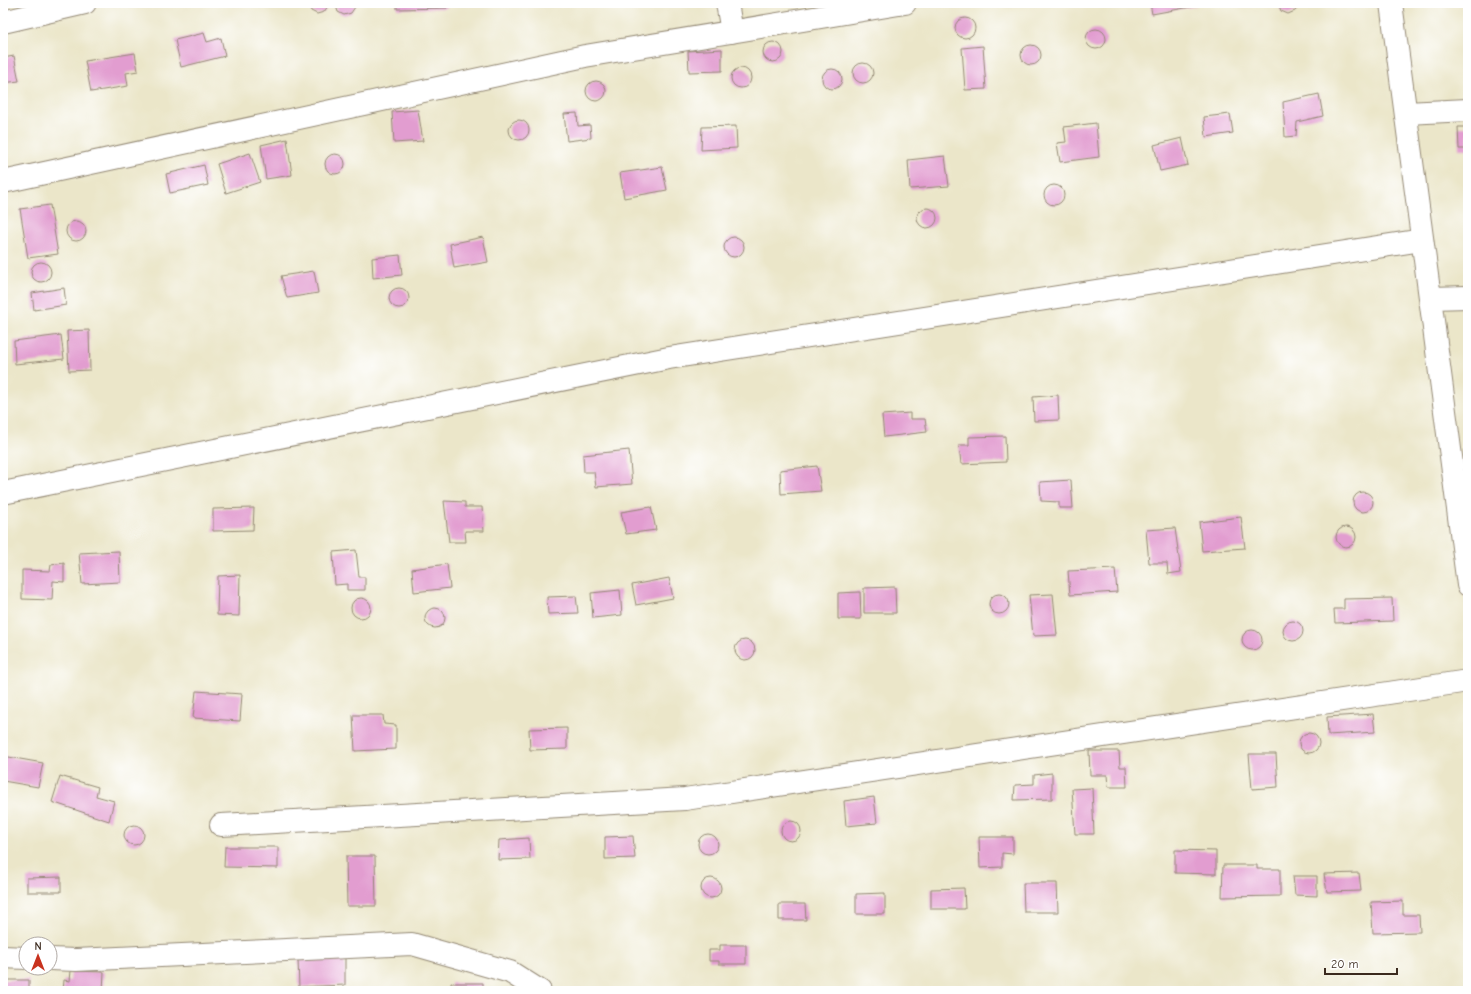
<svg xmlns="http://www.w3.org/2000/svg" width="1471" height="994" viewBox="0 0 1471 994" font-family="'Comic Neue',sans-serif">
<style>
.building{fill:#e29dd0}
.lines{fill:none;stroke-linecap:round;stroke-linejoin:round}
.street-casing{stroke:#938874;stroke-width:24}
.street{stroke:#fff;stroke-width:22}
</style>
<rect width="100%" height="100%" fill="#fff"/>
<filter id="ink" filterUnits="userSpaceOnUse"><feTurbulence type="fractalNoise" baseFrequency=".025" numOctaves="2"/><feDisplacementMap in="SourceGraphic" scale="8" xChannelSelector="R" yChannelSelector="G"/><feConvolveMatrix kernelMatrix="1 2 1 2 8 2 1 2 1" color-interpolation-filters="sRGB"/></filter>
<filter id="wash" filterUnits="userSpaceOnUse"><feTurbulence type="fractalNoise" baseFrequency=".012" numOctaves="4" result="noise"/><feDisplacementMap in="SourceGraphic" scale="16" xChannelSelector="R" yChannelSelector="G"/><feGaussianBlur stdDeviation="0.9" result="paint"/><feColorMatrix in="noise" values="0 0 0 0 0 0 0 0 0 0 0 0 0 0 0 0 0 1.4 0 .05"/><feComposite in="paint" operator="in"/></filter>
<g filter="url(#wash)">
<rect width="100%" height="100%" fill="#ebe6c9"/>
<g id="blocks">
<path class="building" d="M308 3H328V6L324 12 317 14 311 11Z
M335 3H355V7L351 13 344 15 338 12Z
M397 3H447V8L397 9Z
M1150 3H1195L1196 6 1152 14Z
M1278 3H1299L1297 9 1295 11 1288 14 1281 11Z
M955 28a10 10 0 1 1 20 0a10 10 0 1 1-20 0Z
M1086 39a10 10 0 1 1 20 0a10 10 0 1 1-20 0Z
M204 33 207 42 221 38 225 56 181 67 175 40Z
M763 52a10 10 0 1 1 20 0a10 10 0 1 1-20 0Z
M1021 55a10 10 0 1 1 20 0a10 10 0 1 1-20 0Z
M983 46 986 89 965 90 962 48Z
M722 49V71L689 72 688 51Z
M135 53 138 71 126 73 128 86 91 92 85 61Z
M14 56 19 81 3 83V58Z
M853 73a10 10 0 1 1 20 0a10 10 0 1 1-20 0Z
M731 78a10 10 0 1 1 20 0a10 10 0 1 1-20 0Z
M822 79a10 10 0 1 1 20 0a10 10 0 1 1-20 0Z
M586 91a10 10 0 1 1 20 0a10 10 0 1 1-20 0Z
M1319 94 1323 116 1297 122 1296 136 1285 137 1283 102Z
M418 110 423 141 394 143 392 112Z
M577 113 578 126 590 125 591 138 567 141 564 114Z
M1230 114 1233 133 1206 137 1204 117Z
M509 130a10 10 0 1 1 20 0a10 10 0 1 1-20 0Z
M1096 123 1099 157 1060 162 1057 143 1066 142 1064 127Z
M736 126 737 148 701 150 702 127Z
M1458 127H1468V149H1459Z
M1182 138 1188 165 1160 171 1154 145Z
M287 139 292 175 266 179 261 145Z
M250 153 260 182 226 193 217 164Z
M325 164a10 10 0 1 1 20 0a10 10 0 1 1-20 0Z
M945 156 949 186 910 189 908 160Z
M204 165 208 185 170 193 166 174Z
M662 167 667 190 624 198 620 173Z
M1044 195a10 10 0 1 1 20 0a10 10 0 1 1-20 0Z
M50 205 58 254 28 258 20 209Z
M917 218a10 10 0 1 1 20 0a10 10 0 1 1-20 0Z
M66 231a10 10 0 1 1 20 0a10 10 0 1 1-20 0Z
M724 247a10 10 0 1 1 20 0a10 10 0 1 1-20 0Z
M483 237 488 262 454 268 450 244Z
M400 255 402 275 373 278 372 258Z
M31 272a10 10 0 1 1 20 0a10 10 0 1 1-20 0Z
M314 271 318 293 287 298 281 276Z
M389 298a10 10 0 1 1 20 0a10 10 0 1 1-20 0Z
M64 288 66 305 34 310 32 293Z
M89 330 90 370 69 371 67 331Z
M61 335 64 359 15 364 14 341Z
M1058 395 1059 420 1034 421 1033 397Z
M910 413V419H925L927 432 884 437 882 415Z
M1005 436 1006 462 961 464 959 445H969V437Z
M629 450 632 484 596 487 594 472H584L583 455Z
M817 466 821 491 781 494 780 470Z
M1071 480 1073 508H1059V502L1041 501 1040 482Z
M1353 502a10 10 0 1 1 20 0a10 10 0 1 1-20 0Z
M444 501 465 502V507H482L484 531H465L466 542H449Z
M651 507 656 530 626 534 621 512Z
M254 508 253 530 213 531V509Z
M1241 517 1245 548 1202 551 1199 522Z
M1336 537a10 10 0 1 1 20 0a10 10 0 1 1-20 0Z
M1175 528 1181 572 1168 574 1167 563H1149L1146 530Z
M356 550 359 577H365V590H347V584L335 585 333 552Z
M119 551 120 582 82 584 79 553Z
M64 563V582L53 581 52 600 22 599V570L50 571 51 565Z
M447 564 450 588 414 592 412 569Z
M1115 569 1117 592 1070 595 1068 571Z
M240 575 239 616 217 615 218 576Z
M669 578 673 598 636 605 632 585Z
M895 587 896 613H864V588Z
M620 590 622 615 593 618 591 593Z
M860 592 861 619H838V593Z
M989 604a10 10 0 1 1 20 0a10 10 0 1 1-20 0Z
M1053 594 1057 635 1033 636 1029 595Z
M576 596 578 613 548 614 547 597Z
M351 608a10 10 0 1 1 20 0a10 10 0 1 1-20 0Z
M1392 598 1393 621 1335 623 1334 609H1344V599Z
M425 618a10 10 0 1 1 20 0a10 10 0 1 1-20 0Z
M1283 631a10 10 0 1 1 20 0a10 10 0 1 1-20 0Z
M1242 640a10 10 0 1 1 20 0a10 10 0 1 1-20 0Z
M735 650a10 10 0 1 1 20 0a10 10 0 1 1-20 0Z
M196 691 242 694 240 721 193 718Z
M1373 714 1375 732 1328 735 1327 717Z
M353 715H383L384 724 396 725V749L355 751Z
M567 728V749L530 750 529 729Z
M1299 743a10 10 0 1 1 20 0a10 10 0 1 1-20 0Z
M1089 751H1119L1120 767H1126L1127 787H1108L1107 775H1090Z
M1249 754H1276L1278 787 1252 789Z
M3 756 43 763 38 787 3 781Z
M1052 773V799L1014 800 1015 785 1034 784V775Z
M60 776 98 787 96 796 114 801 109 821 52 802Z
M1092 788 1094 834H1075L1072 789Z
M874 797 877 823 846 826 844 801Z
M781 831a10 10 0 1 1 20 0a10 10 0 1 1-20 0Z
M124 835a10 10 0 1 1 20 0a10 10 0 1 1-20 0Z
M698 844a10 10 0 1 1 20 0a10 10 0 1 1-20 0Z
M633 836 635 858 605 859V837Z
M979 837H1013V854L1002 853V867L980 868Z
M529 838 530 859 498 860 499 840Z
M225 847H278V868L224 867Z
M1175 850 1216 851V874L1175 873Z
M346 856H375L376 906H347Z
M1223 865H1257V869H1280V896L1222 897Z
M1359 873 1361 891 1327 892 1324 874Z
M1293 876H1317V896L1295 895Z
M61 877V892H27V878Z
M701 888a10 10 0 1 1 20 0a10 10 0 1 1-20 0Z
M1023 883H1057L1058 912H1024Z
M964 888 965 909H931V889Z
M885 893V914H856V894Z
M1403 901V915H1419L1420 932 1373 933 1371 902Z
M779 904H805L806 920H779Z
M720 945H746V964H719V961H709V950H720Z
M345 957V985L299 987 298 960Z
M71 971 104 972 103 991H63L64 980 70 981Z
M3 980H29V991H3Z
M451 983H483V991H451Z"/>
</g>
</g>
<g filter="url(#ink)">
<use href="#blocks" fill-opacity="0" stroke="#938874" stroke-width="1"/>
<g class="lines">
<g class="street-casing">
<path id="street" d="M727 3 732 32
M1391 3 1468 585
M3 22 85 3
M1406 113 1468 110
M3 182 585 56 905 3
M1431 298 1468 297
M3 493 669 358 1422 240
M221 825 685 799 1468 681
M3 957 26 958
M50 959 76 960 412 944 510 972 540 991"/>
</g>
<use href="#street" class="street"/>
</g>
</g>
<rect width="1471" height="994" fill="none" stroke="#fff" stroke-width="16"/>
<g transform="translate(38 956)"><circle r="19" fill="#ffffff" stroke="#b1aaa5"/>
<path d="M0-3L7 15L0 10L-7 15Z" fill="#c8321e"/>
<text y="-6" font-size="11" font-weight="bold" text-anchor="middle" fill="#3b2a1e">N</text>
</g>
<path d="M1325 968v6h72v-6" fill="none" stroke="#3b2a1e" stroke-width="2"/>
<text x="1331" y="968" font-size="12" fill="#3b2a1e" stroke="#ffffff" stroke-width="3" paint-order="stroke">20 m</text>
</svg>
